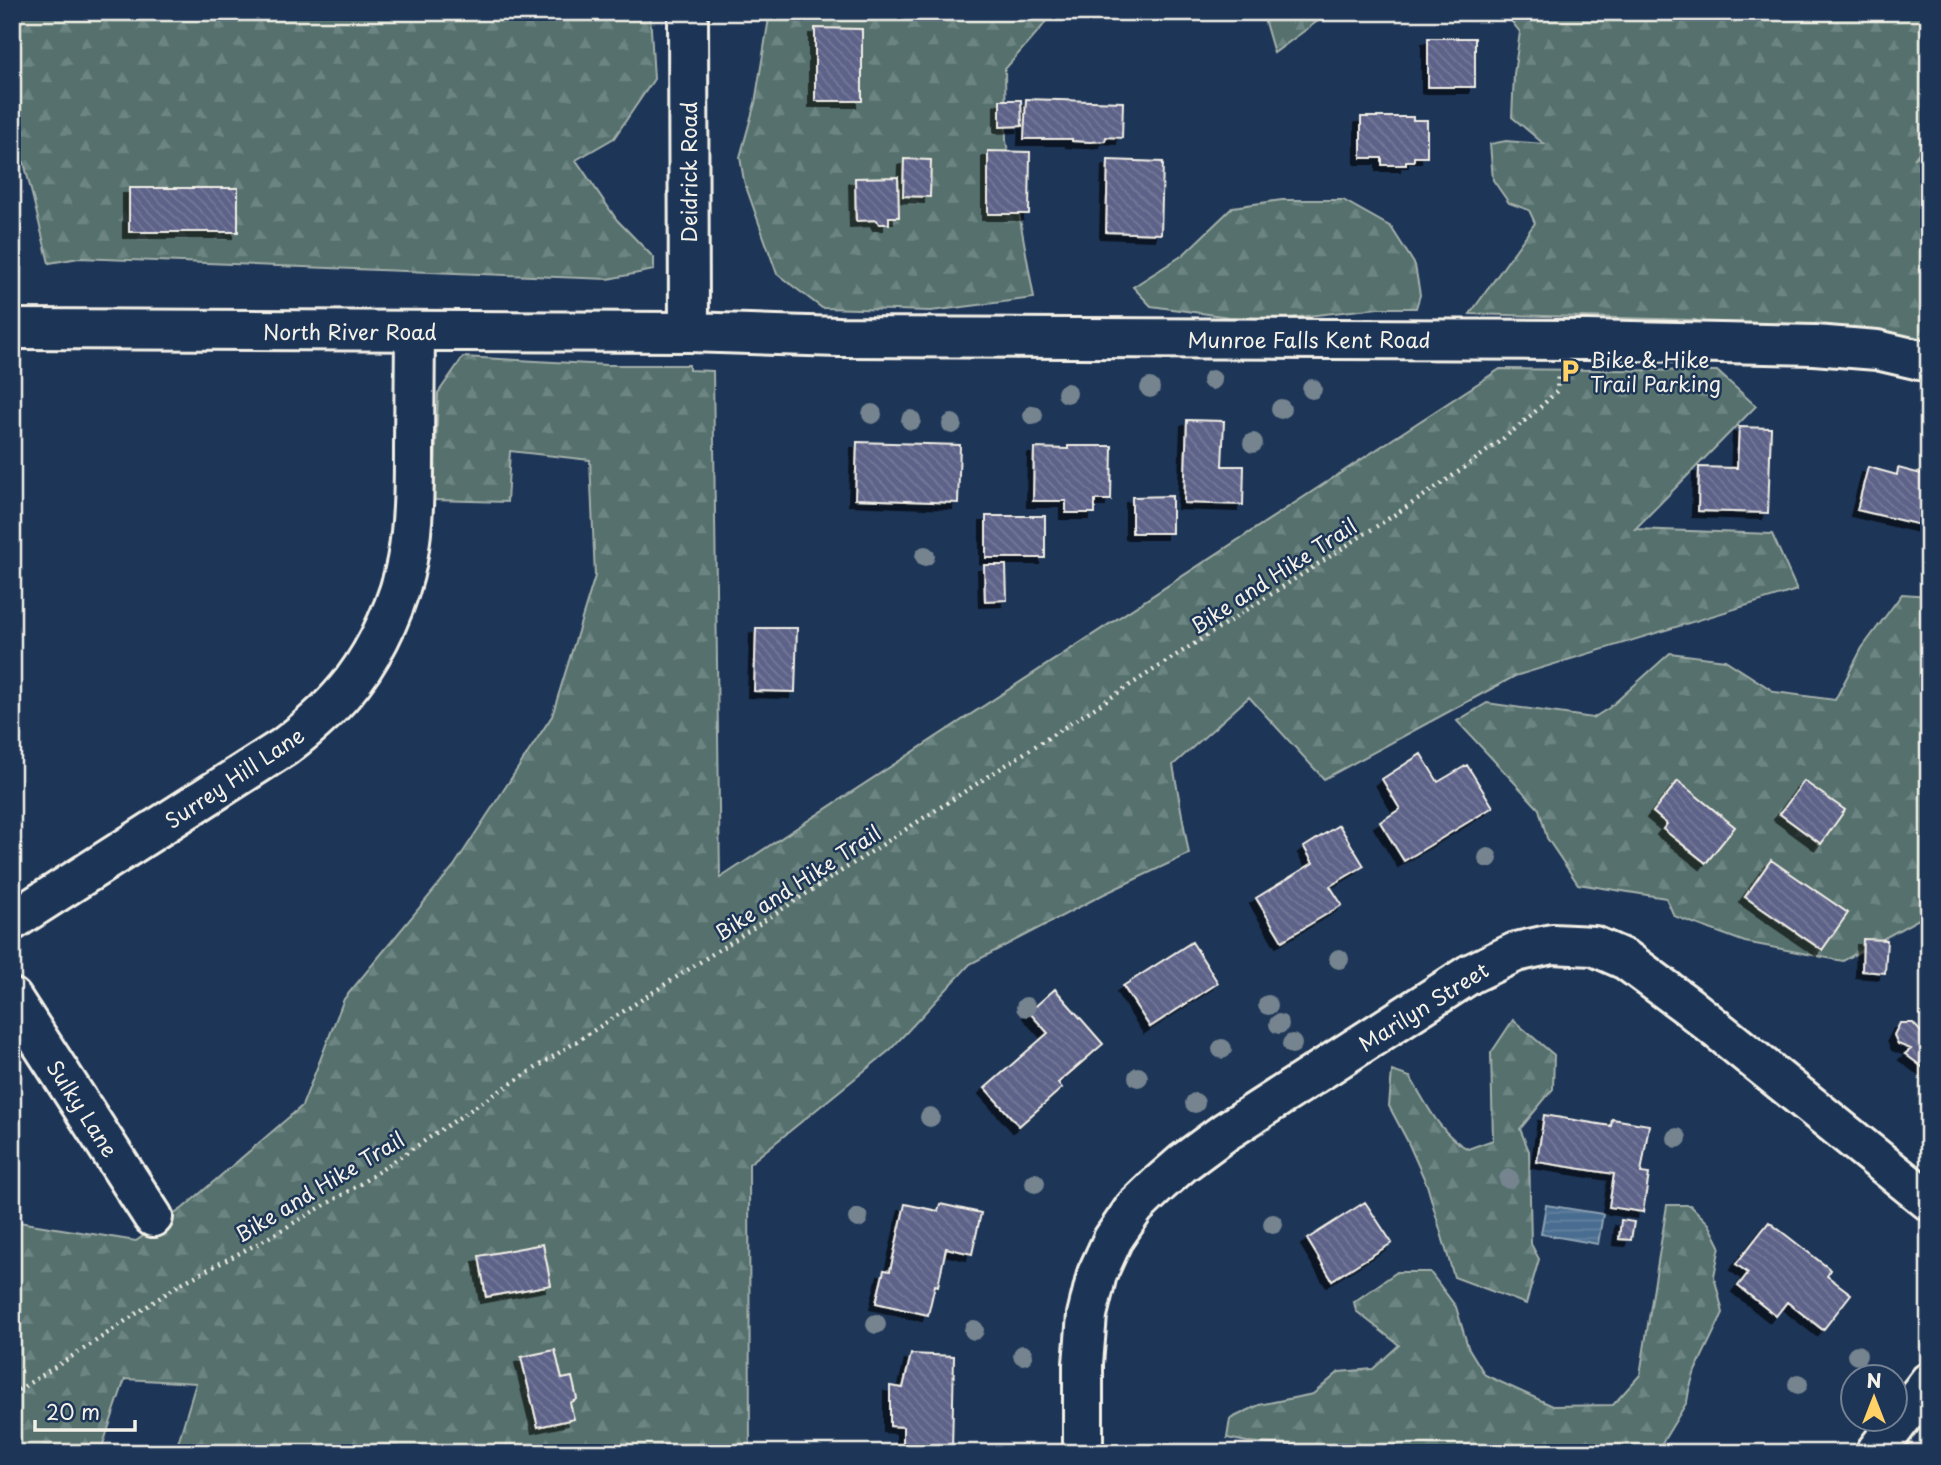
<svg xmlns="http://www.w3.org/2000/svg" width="1941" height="1465" viewBox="0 0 1941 1465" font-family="'Playpen Sans',sans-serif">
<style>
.forest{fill:url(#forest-firs);stroke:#a4b0aa;stroke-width:2}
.water{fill:url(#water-rules);stroke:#8da2b3;stroke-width:2}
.building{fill:url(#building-back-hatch);stroke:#f4f1e8;stroke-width:2;filter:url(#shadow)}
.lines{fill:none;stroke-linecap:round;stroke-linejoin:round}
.minor-casing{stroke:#f4f1e8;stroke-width:44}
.path{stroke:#f4f1e8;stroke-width:4.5;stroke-dasharray:2 5;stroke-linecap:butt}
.minor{stroke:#1d3557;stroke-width:38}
.tree{fill:#74848f}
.labels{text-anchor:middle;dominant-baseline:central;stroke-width:5;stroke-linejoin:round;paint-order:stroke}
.street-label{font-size:21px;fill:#f4f1e8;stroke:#1d3557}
.poi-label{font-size:21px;fill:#f4f1e8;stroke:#1d3557;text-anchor:start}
</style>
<defs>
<pattern id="forest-firs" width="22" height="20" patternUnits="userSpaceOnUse" patternTransform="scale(1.75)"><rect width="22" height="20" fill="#54706d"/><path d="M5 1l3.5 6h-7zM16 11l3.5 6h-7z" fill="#6d8582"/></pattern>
<pattern id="water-rules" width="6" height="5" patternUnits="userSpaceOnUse" patternTransform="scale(1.75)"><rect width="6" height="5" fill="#496d90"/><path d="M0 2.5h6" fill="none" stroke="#6482a0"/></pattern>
<pattern id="building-back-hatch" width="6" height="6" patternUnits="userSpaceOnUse" patternTransform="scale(1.75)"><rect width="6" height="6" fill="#5d6288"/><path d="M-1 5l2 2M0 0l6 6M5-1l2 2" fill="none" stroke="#757999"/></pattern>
<filter id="shadow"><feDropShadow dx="-6" dy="6" stdDeviation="0" flood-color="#0009"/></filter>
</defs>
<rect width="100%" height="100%" fill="#1d3557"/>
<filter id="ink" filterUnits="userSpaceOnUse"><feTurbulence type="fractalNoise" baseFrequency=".0143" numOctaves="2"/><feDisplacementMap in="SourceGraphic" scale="14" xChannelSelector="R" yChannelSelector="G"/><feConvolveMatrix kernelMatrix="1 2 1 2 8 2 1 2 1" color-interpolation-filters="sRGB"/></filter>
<g filter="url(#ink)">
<path class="forest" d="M12 12H650L654 79 614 138 576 160 617 220 654 258V270L608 279 79 258 49 263 24 162 12 165Z
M770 12H1052L1042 27 1005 69 1006 141 1034 298 931 311 822 308 777 274 744 181 740 157 755 103Z
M1262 12H1330L1274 53Z
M1504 12H1929V139L1914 159 1929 149V341L1849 329 1714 327 1695 320 1470 314 1535 223 1529 210 1509 203 1493 180 1490 144 1506 141 1544 144 1512 117 1514 74 1520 32Z
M1282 200H1343L1391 227 1415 265 1420 295 1416 308H1378L1281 319 1229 317 1151 306 1133 287 1183 255 1233 207Z
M463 357 607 365H689V370L713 371 720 878 1500 369 1717 371 1756 406 1635 529 1772 534 1797 590 1515 676 1324 779 1249 697 1173 765 1189 854 1104 894 970 964 890 1050 749 1164 750 1453H175L196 1383 125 1379 100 1453H12V1221L136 1241 183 1208 302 1106 344 999 454 866 552 716 595 576 590 460 510 451 507 502 434 500 438 393Z
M1902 594 1929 596V903L1919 919 1843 961 1745 942 1674 916 1666 898 1578 884 1547 838 1539 809 1457 721 1487 703 1593 718 1609 708 1670 653 1725 660 1775 692 1835 700 1862 648Z
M1513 1020 1554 1055 1553 1089 1520 1129 1529 1151 1531 1244 1539 1259 1526 1304 1454 1277 1427 1185 1407 1140 1389 1106 1392 1071 1410 1077C1426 1103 1440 1135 1468 1149L1493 1140 1491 1053Z
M1667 1205H1690L1709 1224 1720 1246 1714 1276 1723 1313 1695 1371 1689 1390 1687 1402 1656 1453H1381L1343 1443 1316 1447 1247 1442 1227 1438 1230 1419 1259 1405 1313 1394 1339 1372 1373 1369 1399 1345 1356 1311 1354 1302 1397 1272H1430L1456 1307 1468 1347 1485 1375 1553 1406 1613 1405 1640 1375Z"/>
<path class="water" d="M1546 1205 1603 1214 1598 1244 1541 1234Z"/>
<path class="building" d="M815 28 862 29V101H815Z
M1428 38H1475V87H1428Z
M1026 99 1123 102 1122 138 1106 137 1105 141 1090 142 1072 141V139H1024Z
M1000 100H1021L1022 126 1000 127Z
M1361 117H1413V120H1427V157H1414V161H1406V165H1382V158H1361Z
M988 151 1030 152 1029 214H988Z
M904 159 931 160 930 197 903 196Z
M1108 160 1163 162 1161 234 1106 232Z
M898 177 899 217H889V224H879L877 220 856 221 855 178Z
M129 188H238V232H129Z
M1187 420 1224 421 1222 466H1244L1243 505 1184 503Z
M1739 427 1771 428 1768 513 1698 511 1699 467 1737 468Z
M857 442 960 445 958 503 855 499Z
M1068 446H1112L1111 500H1095V513H1066V501H1033L1034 448 1068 449Z
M1868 467 1897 475 1898 468 1929 476V527L1857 510Z
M1172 496V533H1132V497Z
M986 516H1045V558H986Z
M984 565H1006L1007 600 985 601Z
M756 628H797L795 692 754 691Z
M1421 754 1438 782 1467 765 1493 807 1404 861 1380 822 1400 809 1382 779Z
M1678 781 1735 827 1706 863 1663 829 1667 824 1653 812Z
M1804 781 1845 810 1821 844 1780 814Z
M1339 825 1364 866 1330 886 1342 905 1282 941 1256 898 1313 863 1304 847Z
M1771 860 1848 913 1822 950 1745 897Z
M1863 939 1887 940 1885 973 1862 971Z
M1192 942 1218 983 1150 1027 1123 986Z
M1055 989 1103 1044 1058 1083 1062 1088 1019 1126 985 1088 1048 1033 1029 1012Z
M1929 1022V1072L1905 1054 1911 1049 1898 1044 1894 1035 1900 1023H1913L1921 1032Z
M1544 1115 1611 1126 1612 1119 1649 1125 1641 1173 1649 1174 1643 1212 1609 1207 1614 1174 1537 1162Z
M1365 1202 1392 1243 1332 1280 1307 1239Z
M905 1204 938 1211 940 1204 981 1213 972 1254 946 1248 938 1286 935 1285 928 1315 876 1303 884 1270 890 1271Z
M1621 1220 1634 1222 1631 1240 1619 1239Z
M1769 1222 1831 1270 1827 1276 1851 1294 1823 1330 1787 1302 1776 1316 1738 1286 1748 1273 1736 1264Z
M543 1244 551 1285 486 1297 479 1256Z
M555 1350 562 1379 572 1377 577 1399 570 1403 574 1419 538 1427 521 1357Z
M911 1354 954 1356 952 1451 903 1450V1427L890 1426V1386L903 1388Z"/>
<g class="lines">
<g class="minor-casing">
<path id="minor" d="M688 12 689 332
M12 329 689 332 839 337 1587 340 1814 345 1877 350 1929 362
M12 921 284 747C309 728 334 706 353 681 378 648 400 600 407 560 414 523 414 486 414 448 414 409 415 370 415 331
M12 998 153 1217
M1083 1453V1364L1087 1315 1097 1274 1113 1239 1135 1207 1160 1183 1183 1163 1225 1132 1470 974 1516 952 1552 944 1594 946 1626 960 1688 1006 1929 1201
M1875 1453 1929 1382"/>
</g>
<path class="path" d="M12 1394 90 1345 180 1284 259 1243 354 1188 478 1105 1422 497C1470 464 1516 432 1557 391L1558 373"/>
<use href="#minor" class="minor"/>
</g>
<g class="tree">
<circle cx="1212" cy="380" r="10"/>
<circle cx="1150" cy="388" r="10"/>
<circle cx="1312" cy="389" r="10"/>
<circle cx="1067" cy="393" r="10"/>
<circle cx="1281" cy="409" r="10"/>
<circle cx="872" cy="414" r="10"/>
<circle cx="1033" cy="415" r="10"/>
<circle cx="911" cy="420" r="10"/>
<circle cx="952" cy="424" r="10"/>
<circle cx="1253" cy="443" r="10"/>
<circle cx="925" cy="556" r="10"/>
<circle cx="1488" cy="858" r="10"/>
<circle cx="1339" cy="959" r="10"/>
<circle cx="1268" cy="1005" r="10"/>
<circle cx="1026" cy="1007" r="10"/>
<circle cx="1279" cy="1024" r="10"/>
<circle cx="1292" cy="1044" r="10"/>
<circle cx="1222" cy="1049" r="10"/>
<circle cx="1138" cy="1077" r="10"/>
<circle cx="1195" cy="1103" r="10"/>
<circle cx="930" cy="1117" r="10"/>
<circle cx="1677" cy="1138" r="10"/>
<circle cx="1509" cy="1179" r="10"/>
<circle cx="1035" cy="1183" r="10"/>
<circle cx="858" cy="1218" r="10"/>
<circle cx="1273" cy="1224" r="10"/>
<circle cx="876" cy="1324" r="10"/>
<circle cx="974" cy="1330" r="10"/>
<circle cx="1023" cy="1355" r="10"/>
<circle cx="1857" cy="1355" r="10"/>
<circle cx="1798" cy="1384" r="10"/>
</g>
</g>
<defs>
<g id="parking-bare" transform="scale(1.89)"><path d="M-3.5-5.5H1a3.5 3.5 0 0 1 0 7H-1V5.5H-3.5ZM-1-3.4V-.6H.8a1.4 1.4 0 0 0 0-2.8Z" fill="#ffd166" stroke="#1d3557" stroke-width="2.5" paint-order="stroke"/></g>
</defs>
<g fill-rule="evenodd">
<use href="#parking-bare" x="1570" y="371"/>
</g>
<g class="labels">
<g class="street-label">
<text transform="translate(688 172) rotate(-90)">Deidrick Road</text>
<text x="350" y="331">North River Road</text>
<text x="1309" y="339">Munroe Falls Kent Road</text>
<text transform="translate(1273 575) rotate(-33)">Bike and Hike Trail</text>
<text transform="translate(234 777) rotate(-34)">Surrey Hill Lane</text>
<text transform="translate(797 882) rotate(-33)">Bike and Hike Trail</text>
<text transform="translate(1423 1006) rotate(-32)">Marilyn Street</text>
<text transform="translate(83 1108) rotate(57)">Sulky Lane</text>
<text transform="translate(319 1186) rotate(-31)">Bike and Hike Trail</text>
</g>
<g class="poi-label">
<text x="1590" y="359">Bike &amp; Hike<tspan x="1590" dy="24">Trail Parking</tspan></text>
</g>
</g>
<rect width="1941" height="1465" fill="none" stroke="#1d3557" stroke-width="42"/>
<rect x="21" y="21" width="1899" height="1423" fill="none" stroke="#f4f1e8" stroke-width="2.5" filter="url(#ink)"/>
<g transform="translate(1874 1398)"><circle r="33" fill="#1d3557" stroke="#738091" stroke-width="2"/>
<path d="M0-5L12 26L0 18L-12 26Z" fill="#ffd166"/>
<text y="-10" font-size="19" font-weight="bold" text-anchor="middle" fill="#f4f1e8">N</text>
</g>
<path d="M35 1420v10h100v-10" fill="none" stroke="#f4f1e8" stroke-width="3.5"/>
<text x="46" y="1420" font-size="21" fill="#f4f1e8" stroke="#1d3557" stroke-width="5" paint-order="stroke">20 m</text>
</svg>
